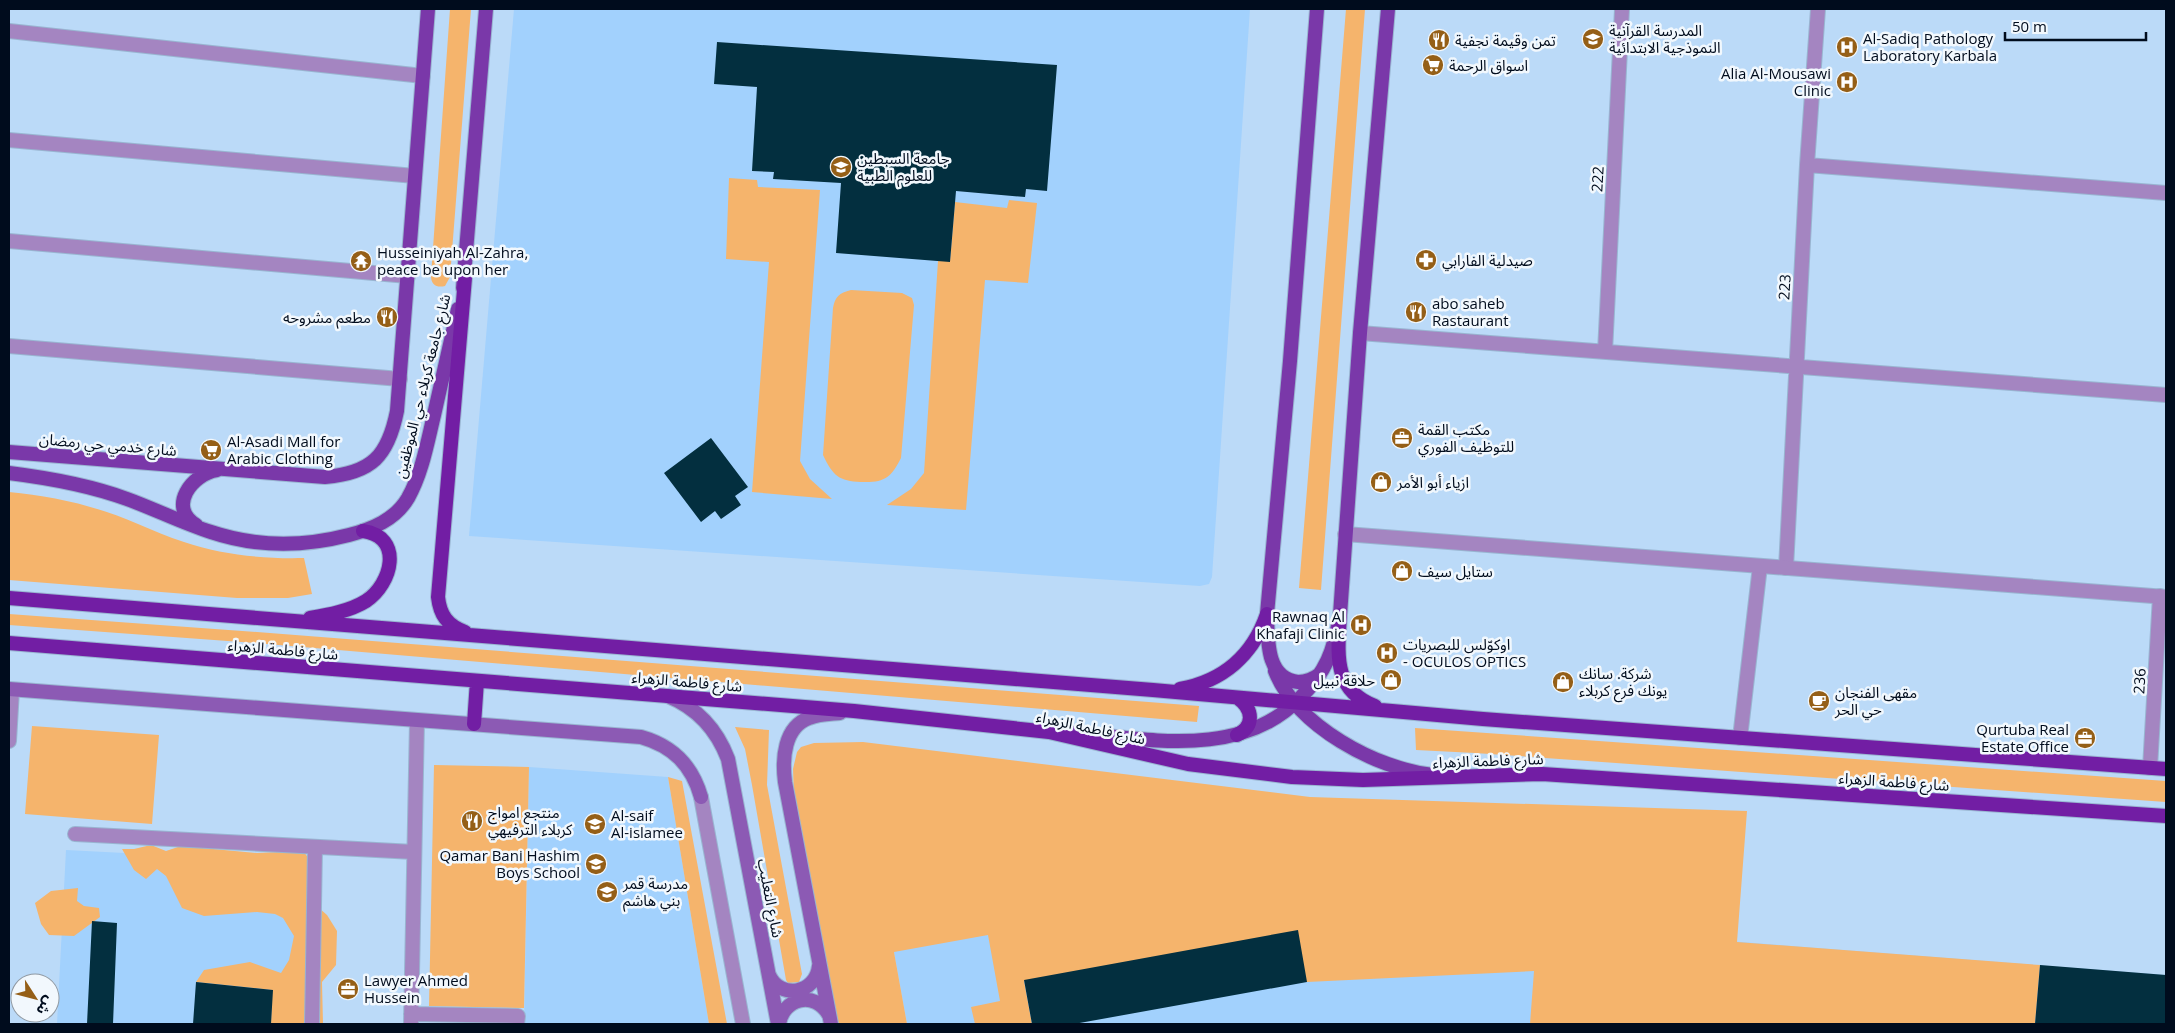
<svg xmlns="http://www.w3.org/2000/svg" width="2175" height="1033" viewBox="0 0 2175 1033" font-family="'Open Sans','Noto Sans Arabic',sans-serif">
<style>
.built{fill:#a2d1fd}
.green{fill:#f5b46c}
.building{fill:#032f3f}
.lines{fill:none;stroke-linecap:round;stroke-linejoin:round}
.minor-casing{stroke:#99b5d1;stroke-width:16}
.tertiary-casing{stroke:#99b5d1;stroke-width:16}
.secondary-casing{stroke:#99b5d1;stroke-width:16}
.primary-casing{stroke:#99b5d1;stroke-width:16}
.trunk-casing{stroke:#99b5d1;stroke-width:16}
.minor{stroke:#a485c1;stroke-width:14}
.tertiary{stroke:#a485c1;stroke-width:14}
.secondary{stroke:#8c5ab4;stroke-width:14}
.primary{stroke:#7a38a9;stroke-width:14}
.trunk{stroke:#721ea4;stroke-width:14}
.labels{text-anchor:middle;dominant-baseline:central;stroke-width:5;stroke-linejoin:round;paint-order:stroke}
.poi-label{font-size:15px;fill:#000c1d;stroke:#f2f8fd;text-anchor:start}
.street-label{font-size:15px;fill:#000c1d;stroke:#f2f8fd}
</style>
<rect width="100%" height="100%" fill="#bbdaf8"/>
<path class="built" d="M514 9H1250L1212 577 1209 584 1200 586 469 536Z
M529 767 668 777 709 1024H524Z
M66 850 301 862 300 1024H57Z
M1042 888 2166 975V1024H907L887 913Z"/>
<path class="green" d="M450 9H471L450 277 445 286C437 288 431 285 431 276Z
M1346 9H1365L1321 590 1299 588Z
M729 178 757 180 758 187 820 190 800 461 810 479 832 499 752 492 769 262 726 259Z
M1009 200 1037 203 1028 283 985 280 966 510 887 505 911 489 924 473 938 261H950L955 202 1007 208Z
M851 290 902 293 912 298 914 305 901 458C891 478 884 483 861 482 839 481 833 476 823 455L833 308C835 297 839 293 851 290Z
M9 492C53 496 97 506 138 524 153 530 168 537 184 542 222 555 264 559 304 558L312 594 288 598H237L9 580Z
M9 614 257 632 1199 706 1197 722 255 643 9 625Z
M32 726 159 735 152 824 25 814Z
M735 727 769 730 767 785 802 974 799 982 788 983 786 980 752 785 745 749Z
M1415 728 2166 781V802L1475 753 1416 750Z
M863 742 1310 797 1747 811 1737 942 2040 965 2035 1024H1530L1534 971 1307 982 1024 981 1032 1024H975L971 1007 1000 1001 988 935 894 952 907 1024H837L794 796 793 769 797 752 801 747 814 743Z
M434 765 529 767 524 1008 429 1006Z
M668 777 682 781 727 1024H709Z
M151 845 166 851 181 846 257 853 303 851 310 860 319 908 327 915 337 931 336 965 322 982 323 1024H271L272 990 196 982 204 970 250 962 281 973 289 960 294 936 283 918 275 914 257 912 204 916 182 908 166 876 157 869 146 879 134 870 122 849H134Z
M78 888 77 901 84 906 99 908 100 917 74 936 49 935 41 924 35 903 51 891Z"/>
<path class="building" d="M717 42 1057 65 1047 191 1026 189 1025 197 956 191 950 262 836 253 841 183 773 179 774 172 752 171 757 87 714 84Z
M711 438 748 487 735 496 741 505 721 519 715 511 701 522 664 473Z
M92 921 117 923 113 1024H87Z
M1298 930 1307 982 1074 1024H1032L1024 980Z
M2040 965 2166 975V1024H2035Z
M196 982 273 990 271 1024H193Z"/>
<g class="lines">
<g class="minor-casing">
<path id="minor" d="M9 31 423 76
M9 140 415 176
M1807 165 2166 193
M9 241 408 276
M1360 333 2166 395
M9 346 400 379
M1605 352 1622 9
M1786 568 1807 165 1818 9
M1740 738 1760 566
M9 741 12 690
M2150 768 2160 596
M75 834 414 852
M411 1014 518 1016 517 1024
M312 1024 315 847
M411 1024 417 721"/>
</g>
<g class="tertiary-casing">
<path id="tertiary" d="M1345 534 2166 597
M701 797 743 1024"/>
</g>
<g class="secondary-casing">
<path id="secondary" d="M9 689 641 737C673 746 692 765 701 797
M668 696C697 708 717 730 728 759L778 1024
M769 975C780 1000 816 994 819 966
M779 1024C783 998 815 990 829 1015
M831 1024 785 782C782 759 784 727 809 718 819 714 831 714 840 713"/>
</g>
<g class="primary-casing">
<path id="primary" d="M1317 9 1290 361 1267 614C1268 637 1265 679 1298 682 1306 682 1314 679 1320 674
M463 288 486 9
M9 452 325 477C372 473 388 456 397 411L428 9
M9 473C49 478 89 485 127 499 155 509 182 523 211 532 256 547 303 547 349 535 372 529 395 520 408 498 422 473 427 444 434 415 442 380 450 344 458 309
M196 525C167 507 192 474 217 470
M1275 671C1297 726 1376 769 1433 775
M1073 733C1149 739 1241 759 1300 698 1326 672 1334 651 1340 615L1360 333 1388 9"/>
</g>
<g class="trunk-casing">
<path id="trunk" d="M9 598 1153 690 1483 719 2166 769
M1340 615C1338 653 1332 690 1375 706
M310 618C328 615 350 611 366 601 392 584 404 537 363 531
M465 632C447 625 440 615 438 597L465 278
M9 643 854 711 1049 732 1188 764 1292 777 1363 780 1542 774 2166 816
M1180 689C1223 681 1253 655 1267 614
M474 724 477 681
M1237 735C1255 726 1253 709 1238 698"/>
</g>
<use href="#minor" class="minor"/>
<use href="#tertiary" class="tertiary"/>
<use href="#secondary" class="secondary"/>
<use href="#primary" class="primary"/>
<use href="#trunk" class="trunk"/>
</g>
<defs>
<g id="school-disc" transform="scale(1.125)"><circle r="9.5" fill="#955f17" stroke="#f2f8fd"/><path d="M0-5L7-2L0 1L-7-2ZM-4 1L0 2.5L4 1V4Q0 6-4 4Z" fill="#fff"/></g>
<g id="restaurant-disc" transform="scale(1.125)"><circle r="9.5" fill="#955f17" stroke="#f2f8fd"/><path d="M-5-6h1v4h1v-4h1v4h1v-4h1v5L-1.5 .5V6h-2V.5L-5-1ZM5-6V6H3V1.5H1.5Q1.5-4 5-6Z" fill="#fff"/></g>
<g id="hospital-disc" transform="scale(1.125)"><circle r="9.5" fill="#955f17" stroke="#f2f8fd"/><path d="M-5-5h3v3.5h4V-5h3V5h-3V1.5h-4V5h-3Z" fill="#fff"/></g>
<g id="supermarket-disc" transform="scale(1.125)"><circle r="9.5" fill="#955f17" stroke="#f2f8fd"/><path d="M-6-5.5h2.5l.6 2H6L4.5 2H-2.5L-4.4-4H-6ZM-1.5 3.2a1.3 1.3 0 1 0 .1 0ZM3 3.2a1.3 1.3 0 1 0 .1 0Z" fill="#fff"/></g>
<g id="university-disc" transform="scale(1.125)"><circle r="9.5" fill="#955f17" stroke="#f2f8fd"/><path d="M0-5L7-2L0 1L-7-2ZM-4 1L0 2.5L4 1V4Q0 6-4 4Z" fill="#fff"/></g>
<g id="pharmacy-disc" transform="scale(1.125)"><circle r="9.5" fill="#955f17" stroke="#f2f8fd"/><path d="M-2-6h4v4h4v4h-4v4h-4v-4h-4v-4h4Z" fill="#fff"/></g>
<g id="temple-disc" transform="scale(1.125)"><circle r="9.5" fill="#955f17" stroke="#f2f8fd"/><path d="M0-6L5-2H3V0L6.5 2.5H4V6H1.5V3h-3V6H-4V2.5H-6.5L-3 0V-2H-5Z" fill="#fff"/></g>
<g id="office-disc" transform="scale(1.125)"><circle r="9.5" fill="#955f17" stroke="#f2f8fd"/><path d="M-6-3h4V-5.5h4V-3h4V5H-6ZM-1-4.5V-3h2v-1.5ZM-6 0V1H6V0Z" fill="#fff"/></g>
<g id="shop-disc" transform="scale(1.125)"><circle r="9.5" fill="#955f17" stroke="#f2f8fd"/><path d="M-5-2.5h2.3a2.7 3.5 0 0 1 5.4 0H5L5.5 6h-11ZM-1.5-2.5h3a1.5 2.3 0 0 0-3 0Z" fill="#fff"/></g>
<g id="cafe-disc" transform="scale(1.125)"><circle r="9.5" fill="#955f17" stroke="#f2f8fd"/><path d="M-5.5-4.5H6V0H3Q3 3.5 0 3.5H-2.5Q-5.5 3.5-5.5 0ZM3-3.2v2h1.7v-2ZM-6 4.5H4V6H-6Z" fill="#fff"/></g>
</defs>
<g fill-rule="evenodd">
<use href="#school-disc" x="1593" y="39"/>
<use href="#restaurant-disc" x="1439" y="40"/>
<use href="#hospital-disc" x="1847" y="47"/>
<use href="#supermarket-disc" x="1433" y="65"/>
<use href="#hospital-disc" x="1847" y="82"/>
<use href="#university-disc" x="841" y="167"/>
<use href="#pharmacy-disc" x="1426" y="260"/>
<use href="#temple-disc" x="361" y="261"/>
<use href="#restaurant-disc" x="1416" y="312"/>
<use href="#restaurant-disc" x="387" y="317"/>
<use href="#office-disc" x="1402" y="438"/>
<use href="#supermarket-disc" x="211" y="450"/>
<use href="#shop-disc" x="1381" y="482"/>
<use href="#shop-disc" x="1402" y="571"/>
<use href="#hospital-disc" x="1361" y="625"/>
<use href="#hospital-disc" x="1387" y="653"/>
<use href="#shop-disc" x="1391" y="680"/>
<use href="#shop-disc" x="1563" y="682"/>
<use href="#cafe-disc" x="1819" y="701"/>
<use href="#office-disc" x="2085" y="738"/>
<use href="#restaurant-disc" x="472" y="821"/>
<use href="#school-disc" x="595" y="824"/>
<use href="#school-disc" x="596" y="864"/>
<use href="#school-disc" x="607" y="892"/>
<use href="#office-disc" x="348" y="989"/>
</g>
<g class="labels">
<g class="poi-label">
<text x="1609" y="30">المدرسة القرآنية<tspan x="1609" dy="17">النموذجية الابتدائية</tspan></text>
<text x="1863" y="38">Al-Sadiq Pathology<tspan x="1863" dy="17">Laboratory Karbala</tspan></text>
<text x="1455" y="40">تمن وقيمة نجفية</text>
<text x="1449" y="65">اسواق الرحمة</text>
<text x="1831" y="73" text-anchor="end">Alia Al-Mousawi<tspan x="1831" dy="17">Clinic</tspan></text>
<text x="857" y="158">جامعة السبطين<tspan x="857" dy="17">للعلوم الطبية</tspan></text>
<text x="377" y="252">Husseiniyah Al-Zahra,<tspan x="377" dy="17">peace be upon her</tspan></text>
<text x="1442" y="260">صيدلية الفارابي</text>
<text x="1432" y="303">abo saheb<tspan x="1432" dy="17">Rastaurant</tspan></text>
<text x="371" y="317" text-anchor="end">مطعم مشروحه</text>
<text x="1418" y="429">مكتب القمة<tspan x="1418" dy="17">للتوظيف الفوري</tspan></text>
<text x="227" y="441">Al-Asadi Mall for<tspan x="227" dy="17">Arabic Clothing</tspan></text>
<text x="1397" y="482">ازياء أبو الأمر</text>
<text x="1418" y="571">ستايل سيف</text>
<text x="1345" y="616" text-anchor="end">Rawnaq Al<tspan x="1345" dy="17">Khafaji Clinic</tspan></text>
<text x="1403" y="644">اوكوّلس للبصريات<tspan x="1403" dy="17">- OCULOS OPTICS</tspan></text>
<text x="1579" y="673">شركة. سانك<tspan x="1579" dy="17">يونك فرع كربلاء</tspan></text>
<text x="1375" y="680" text-anchor="end">حلاقة نبيل</text>
<text x="1835" y="692">مقهى الفنجان<tspan x="1835" dy="17">حي الحر</tspan></text>
<text x="2069" y="729" text-anchor="end">Qurtuba Real<tspan x="2069" dy="17">Estate Office</tspan></text>
<text x="488" y="812">منتجع امواج<tspan x="488" dy="17">كربلاء الترفيهي</tspan></text>
<text x="611" y="815">Al-saif<tspan x="611" dy="17">Al-islamee</tspan></text>
<text x="580" y="855" text-anchor="end">Qamar Bani Hashim<tspan x="580" dy="17">Boys School</tspan></text>
<text x="623" y="883">مدرسة قمر<tspan x="623" dy="17">بني هاشم</tspan></text>
<text x="364" y="980">Lawyer Ahmed<tspan x="364" dy="17">Hussein</tspan></text>
</g>
<g class="street-label">
<text transform="translate(1597 179) rotate(-87)">222</text>
<text transform="translate(1784 287) rotate(-87)">223</text>
<text transform="translate(422 386) rotate(-76)">شارع جامعة كربلاء حي الموظفين</text>
<text transform="translate(108 444) rotate(5)">شارع خدمي حي رمضان</text>
<text transform="translate(283 649) rotate(5)">شارع فاطمة الزهراء</text>
<text transform="translate(687 681) rotate(5)">شارع فاطمة الزهراء</text>
<text transform="translate(2139 681) rotate(-87)">236</text>
<text transform="translate(1091 727) rotate(12)">شارع فاطمة الزهراء</text>
<text transform="translate(1488 760) rotate(-2)">شارع فاطمة الزهراء</text>
<text transform="translate(1894 781) rotate(4)">شارع فاطمة الزهراء</text>
<text transform="translate(771 898) rotate(79)">شارع التعليب</text>
</g>
</g>
<rect width="2175" height="1033" fill="none" stroke="#000c1d" stroke-width="20"/>
<g transform="translate(35 998) rotate(126)"><circle r="24" fill="#f2f8fd" stroke="#919aa3"/>
<path d="M0-4L9 19L0 12L-9 19Z" fill="#955f17"/>
<text y="-8" font-size="14" font-weight="bold" text-anchor="middle" fill="#000c1d">ش</text>
</g>
<path d="M2005 32v8h141v-8" fill="none" stroke="#000c1d" stroke-width="2.5"/>
<text x="2012" y="32" font-size="15" fill="#000c1d" stroke="#f2f8fd" stroke-width="4" paint-order="stroke">50 m</text>
</svg>
